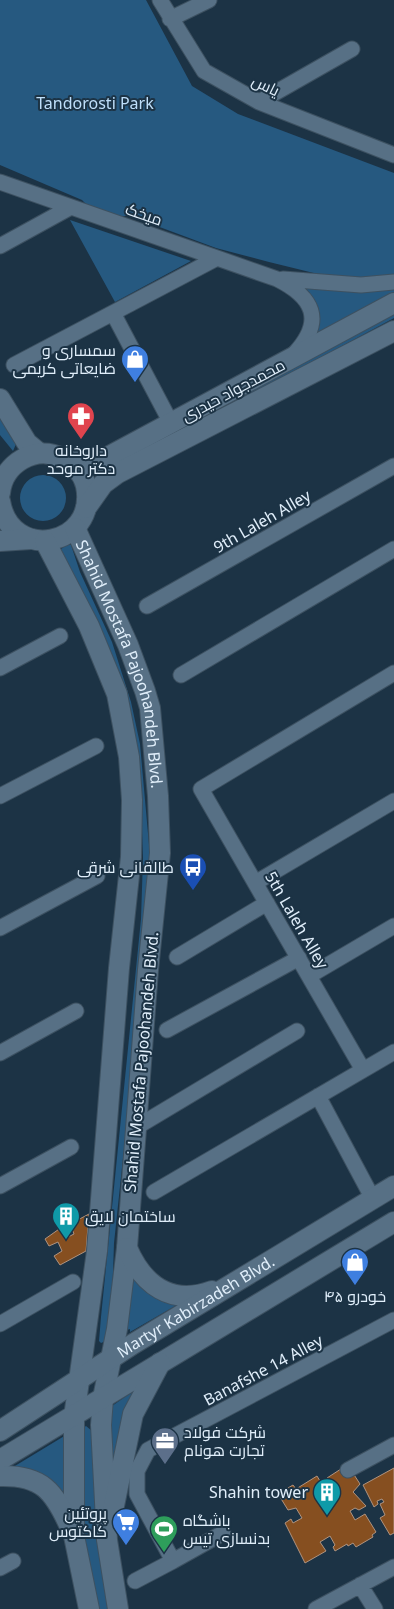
<svg xmlns="http://www.w3.org/2000/svg" width="394" height="1609" viewBox="0 0 394 1609" font-family="'Noto Sans',Cairo,sans-serif">
<style>
.green{fill:#265980}
.building{fill:#864f20;stroke:#af937f}
.lines{fill:none;stroke-linecap:round;stroke-linejoin:round}
.street-casing{stroke:#3d5161;stroke-width:17}
.secondary-casing{stroke:#3d5161;stroke-width:22}
.street{stroke:#577085;stroke-width:15}
.secondary{stroke:#577085;stroke-width:20}
.labels{text-anchor:middle;dominant-baseline:central;stroke-width:4;stroke-linejoin:round;paint-order:stroke}
.street-label{font-size:16px;fill:#e0eefa;stroke:#1c3345}
.park-label{font-size:16px;fill:#bfdffa;stroke:#1c3345}
.poi-label{font-size:16px;fill:#e0eefa;stroke:#1c3345;text-anchor:end}
</style>
<rect width="100%" height="100%" fill="#1c3345"/>
<path class="green" d="M0 0H146L192 86 238 114 394 173V276L367 279 326 276 269 262 216 248 130 216H108L88 206 82 200 0 165Z
M70 220 191 261 115 302Z
M297 284 394 287V292L315 338C322 311 321 300 297 284Z
M394 308V318L114 469 109 461Z
M0 410 16 444 13 451 0 435Z
M20 498a23 23 0 1 1 46 0a23 23 0 1 1-46 0Z
M67 544 71 545 80 572 112 642 131 702 140 744 150 856 137 1026 114 1243 112 1302 106 1341 101 1343 99 1341 101 1317 141 919 143 858 140 772 59 551Z
M132 1274 182 1302 130 1332V1329L127 1330Z
M145 1383 111 1467 112 1406Z
M86 1426 92 1431 94 1484 105 1512 111 1609H99L83 1529V1428Z
M66 1435 68 1501 5 1472Z"/>
<path class="building" d="M89 1214 86 1251 60 1265 54 1256 62 1251 58 1242 49 1246 45 1239 62 1227 68 1237 74 1234 70 1224Z
M344 1467H349L360 1484 353 1492 366 1506 359 1510 355 1508 350 1511 355 1520 365 1514 376 1532 372 1535 373 1537 356 1547 353 1543 348 1546 347 1544 335 1551 333 1547 335 1545 330 1536 320 1542 326 1551 305 1563 285 1523 291 1519 293 1523 302 1518 296 1508 288 1510 280 1497 284 1495 281 1492 293 1485 296 1489 317 1476 320 1481 317 1483 322 1491 332 1485 327 1478Z
M394 1468V1533L390 1535 380 1518 385 1515 380 1504 384 1502 382 1499 377 1501 378 1504 374 1507 363 1485Z"/>
<g class="lines">
<g class="street-casing">
<path id="street" d="M160 0 204 71 259 102 394 155
M170 19 209 0
M259 102 352 49
M0 182 277 279C313 297 325 320 295 353
M0 246 71 207
M283 279 361 285 394 282
M113 313 171 423
M14 365 217 258
M147 606 394 466
M0 668 60 636
M181 675 394 549
M0 796 96 746
M255 883 394 801
M0 928 97 876
M177 957 267 903
M309 976 394 926
M167 1030 299 958
M0 1053 76 1011
M363 1070 201 789 394 673
M318 1096 373 1199
M135 1128 297 1031
M0 1186 71 1147
M154 1192 394 1052
M0 1324 73 1282
M348 1470 394 1445
M223 1533 173 1561 137 1494V1471L148 1450 394 1320
M0 1568 13 1561
M135 1581 173 1561
M360 1585 375 1609
M316 1609 394 1567"/>
</g>
<g class="secondary-casing">
<g id="secondary">
<path d="M0 399 27 443 39 453"/>
<path d="M69 461 94 464 104 459 394 303"/>
<path d="M0 493C3 464 35 444 62 458 73 463 83 473 86 486 98 547 10 563 0 501"/>
<path d="M86 508 103 484 118 473 394 331"/>
<path id="s1" d="M75 528 128 645 145 691 150 708 158 796 160 853 148 970 127 1248 117 1329 103 1398 101 1425 107 1540 118 1609"/>
<path d="M0 541 31 539"/>
<path d="M45 541 89 626 117 694 129 757 132 800 131 857 119 968 97 1251 74 1417V1536L89 1609"/>
<path d="M127 1248C143 1285 171 1306 212 1291"/>
<path id="s2" d="M0 1431 133 1344 394 1186"/>
<path d="M0 1460 394 1222"/>
<path d="M0 1476C42 1475 54 1491 70 1527"/>
<path d="M111 1520 133 1414 160 1363"/>
</g>
</g>
<use href="#street" class="street"/>
<use href="#secondary" class="secondary"/>
</g>
<defs>
<g id="shop-pin" transform="scale(1.4375)"><path d="M0 17L-7.5 6A9.5 9.5 0 1 1 7.5 6Z" fill="#3f7fe0" stroke="#1c3345"/><path d="M-5-2.5h2.3a2.7 3.5 0 0 1 5.4 0H5L5.5 6h-11ZM-1.5-2.5h3a1.5 2.3 0 0 0-3 0Z" fill="#fff"/></g>
<g id="pharmacy-pin" transform="scale(1.4375)"><path d="M0 17L-7.5 6A9.5 9.5 0 1 1 7.5 6Z" fill="#e0444e" stroke="#1c3345"/><path d="M-2-6h4v4h4v4h-4v4h-4v-4h-4v-4h4Z" fill="#fff"/></g>
<g id="bus-pin" transform="scale(1.4375)"><path d="M0 17L-7.5 6A9.5 9.5 0 1 1 7.5 6Z" fill="#1a4fb4" stroke="#1c3345"/><path d="M-5-6H5V4H4V6H2V4H-2V6H-4V4H-5ZM-3.5-4V0h7V-4ZM-3.5 1.2v1.5H-2V1.2ZM2 1.2v1.5H3.5V1.2Z" fill="#fff"/></g>
<g id="building-pin" transform="scale(1.4375)"><path d="M0 17L-7.5 6A9.5 9.5 0 1 1 7.5 6Z" fill="#0f9aa8" stroke="#1c3345"/><path d="M-4-6H4V6H1V3H-1V6H-4ZM-2.5-4.3h1.7v1.8h-1.7ZM.8-4.3h1.7v1.8H.8ZM-2.5-1h1.7V.8h-1.7ZM.8-1h1.7V.8H.8Z" fill="#fff"/></g>
<g id="office-pin" transform="scale(1.4375)"><path d="M0 17L-7.5 6A9.5 9.5 0 1 1 7.5 6Z" fill="#5c6f8a" stroke="#1c3345"/><path d="M-6-3h4V-5.5h4V-3h4V5H-6ZM-1-4.5V-3h2v-1.5ZM-6 0V1H6V0Z" fill="#fff"/></g>
<g id="supermarket-pin" transform="scale(1.4375)"><path d="M0 17L-7.5 6A9.5 9.5 0 1 1 7.5 6Z" fill="#3f7fe0" stroke="#1c3345"/><path d="M-6-5.5h2.5l.6 2H6L4.5 2H-2.5L-4.4-4H-6ZM-1.5 3.2a1.3 1.3 0 1 0 .1 0ZM3 3.2a1.3 1.3 0 1 0 .1 0Z" fill="#fff"/></g>
<g id="stadium-pin" transform="scale(1.4375)"><path d="M0 17L-7.5 6A9.5 9.5 0 1 1 7.5 6Z" fill="#2e9e5b" stroke="#1c3345"/><path d="M0-5a6.5 5 0 1 0 0 10a6.5 5 0 1 0 0-10ZM-3.5-1.8h7v3.6h-7Z" fill="#fff"/></g>
</defs>
<g fill-rule="evenodd">
<use href="#shop-pin" x="135" y="359"/>
<use href="#pharmacy-pin" x="81" y="416"/>
<use href="#bus-pin" x="193" y="867"/>
<use href="#building-pin" x="66" y="1216"/>
<use href="#shop-pin" x="355" y="1262"/>
<use href="#office-pin" x="165" y="1441"/>
<use href="#building-pin" x="327" y="1492"/>
<use href="#supermarket-pin" x="126" y="1522"/>
<use href="#stadium-pin" x="164" y="1529"/>
</g>
<g class="labels">
<g class="street-label">
<text transform="translate(266 85) rotate(26)">یاس</text>
<text transform="translate(144 214) rotate(19)">میخک</text>
<text transform="translate(233 390) rotate(-28)">محمدجواد حیدری</text>
<text transform="translate(262 521) rotate(-30)">9th Laleh Alley</text>
<text stroke="none"><textPath href="#s1" startOffset="145">Shahid Mostafa Pajoohandeh Blvd.</textPath></text>
<text transform="translate(297 920) rotate(60)">5th Laleh Alley</text>
<text transform="translate(141 1062) rotate(-85)">Shahid Mostafa Pajoohandeh Blvd.</text>
<text stroke="none"><textPath href="#s2" startOffset="232">Martyr Kabirzadeh Blvd.</textPath></text>
<text transform="translate(263 1370) rotate(-28)">Banafshe 14 Alley</text>
</g>
<g class="park-label">
<text x="95" y="103">Tandorosti Park</text>
</g>
<g class="poi-label">
<text x="116" y="350">سمساری و<tspan x="116" dy="18">ضایعاتی کریمی</tspan></text>
<text x="81" y="450" text-anchor="middle">داروخانه<tspan x="81" dy="18">دکتر موحد</tspan></text>
<text x="174" y="867">طالقانی شرقی</text>
<text x="85" y="1216" text-anchor="start">ساختمان لایق</text>
<text x="355" y="1296" text-anchor="middle">خودرو ۴۵</text>
<text x="184" y="1432" text-anchor="start">شرکت فولاد<tspan x="184" dy="18">تجارت هونام</tspan></text>
<text x="308" y="1492">Shahin tower</text>
<text x="107" y="1513">پروتئین<tspan x="107" dy="18">کاکتوس</tspan></text>
<text x="183" y="1520" text-anchor="start">باشگاه<tspan x="183" dy="18">بدنسازی تیس</tspan></text>
</g>
</g>
</svg>
